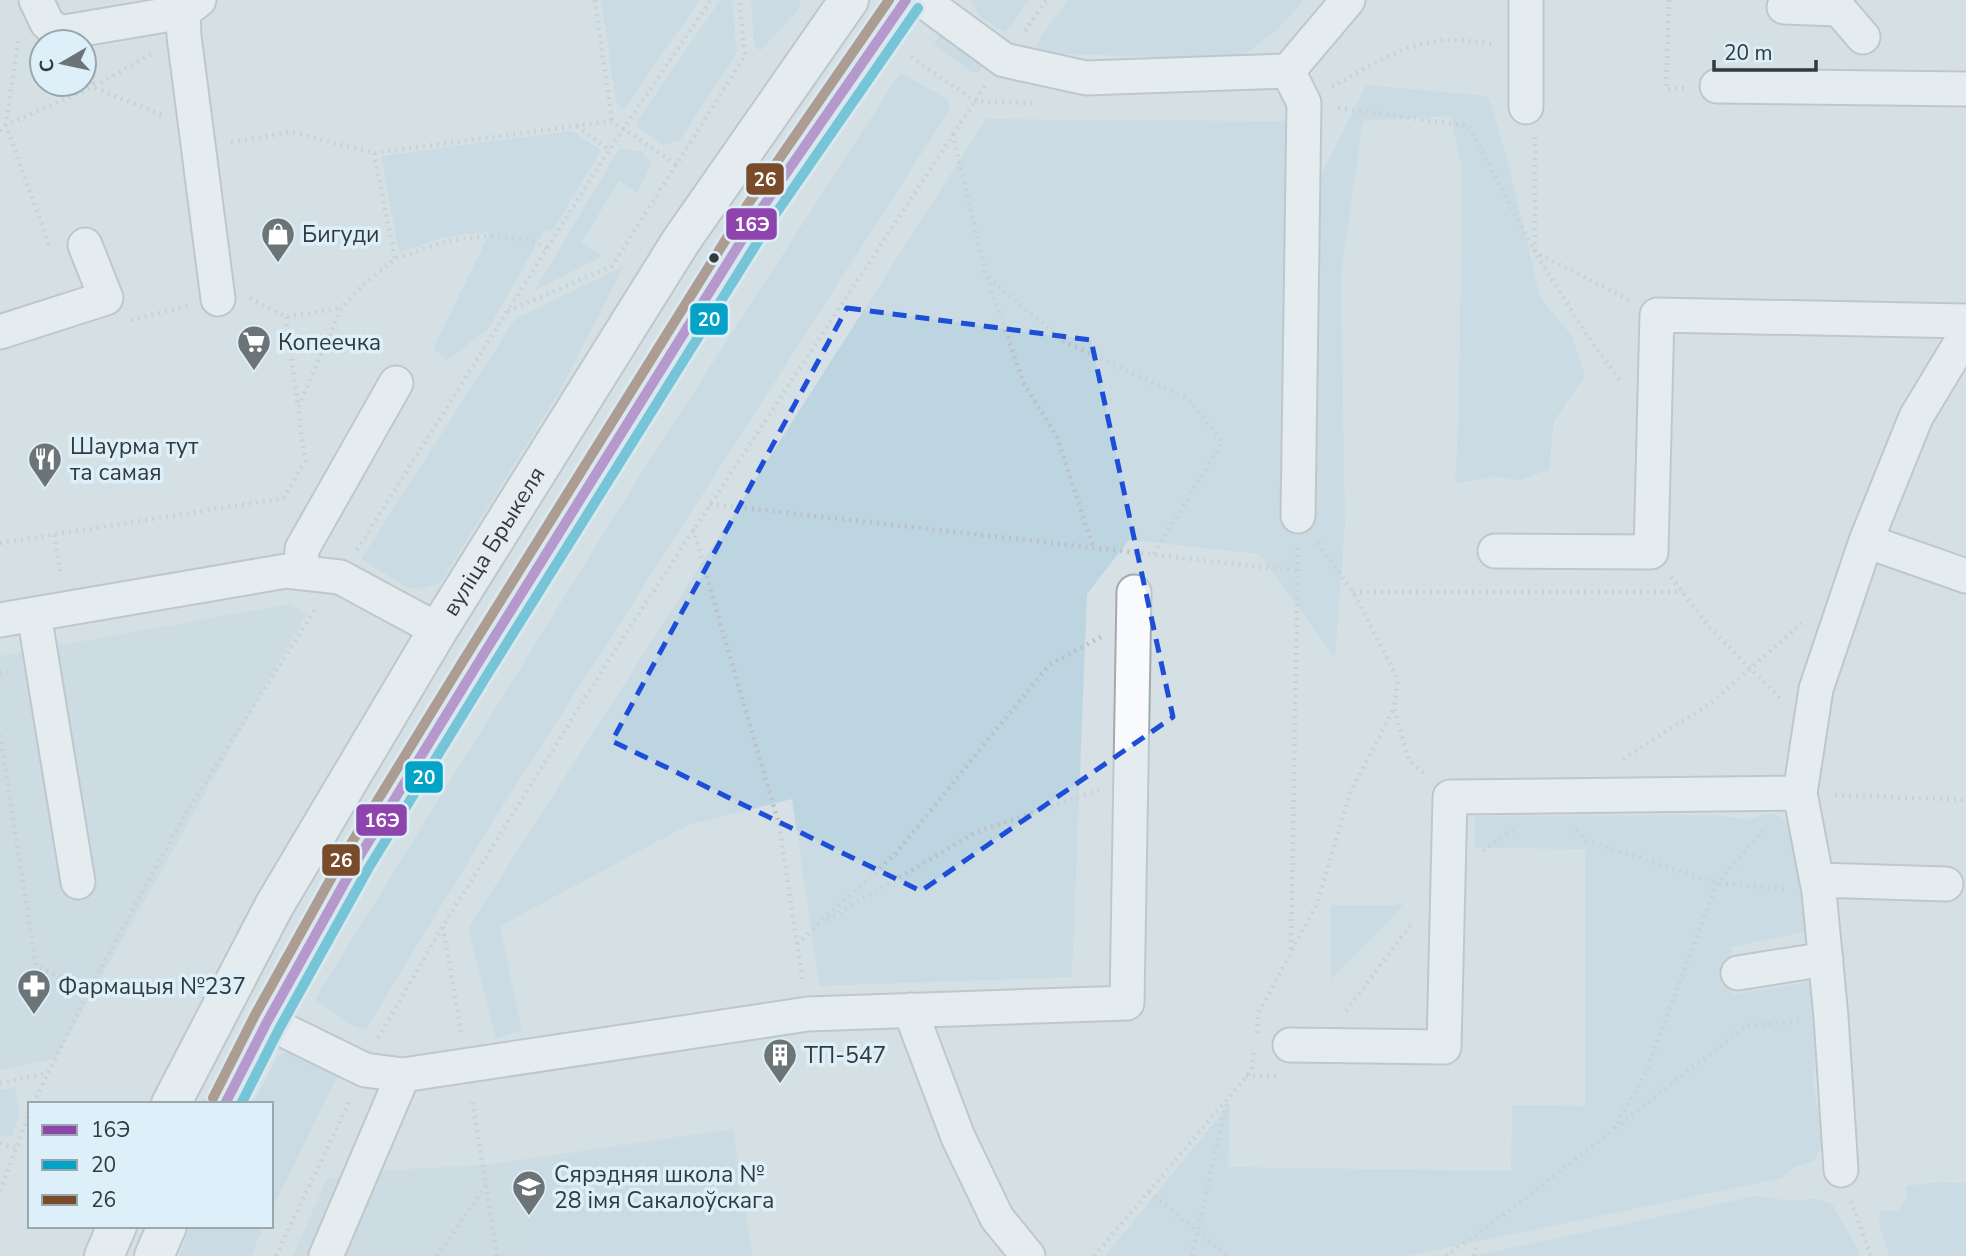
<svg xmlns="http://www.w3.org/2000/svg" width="1966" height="1256" viewBox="0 0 1966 1256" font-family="'Nunito Sans',sans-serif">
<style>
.built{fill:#c3d4dd}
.green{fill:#bdd5e1}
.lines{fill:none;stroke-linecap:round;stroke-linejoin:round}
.minor-casing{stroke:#a2aaad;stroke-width:37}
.major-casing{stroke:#a2aaad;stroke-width:42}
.path{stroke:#bdbfc2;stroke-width:4.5;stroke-dasharray:2 5;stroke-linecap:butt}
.minor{stroke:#f9fafb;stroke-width:33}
.major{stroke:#f9fafb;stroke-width:38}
.bus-1-casing{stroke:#ddeff8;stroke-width:16}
.bus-2-casing{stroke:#ddeff8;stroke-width:16}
.bus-3-casing{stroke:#ddeff8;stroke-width:16}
.bus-1{stroke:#8e44ad;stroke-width:10}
.bus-2{stroke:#03a3c7;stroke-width:10}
.bus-3{stroke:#7a4b2a;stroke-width:10}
.marked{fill:none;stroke:#1d4ed8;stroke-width:5;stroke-dasharray:14 9;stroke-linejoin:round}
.bus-dot{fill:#333a3e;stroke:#ddeff8;stroke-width:2.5}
.labels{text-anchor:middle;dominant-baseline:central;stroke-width:7;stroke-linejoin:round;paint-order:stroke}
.poi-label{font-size:23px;fill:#333a3e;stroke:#ddeff8;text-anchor:start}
.street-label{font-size:23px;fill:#333a3e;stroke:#ddeff8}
.line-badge{stroke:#ddeff8;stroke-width:2.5}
.badge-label{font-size:19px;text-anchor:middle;font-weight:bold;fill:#fff}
</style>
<rect width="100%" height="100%" fill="#d6e0e5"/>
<path class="built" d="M290 604 307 613 55 1059 0 1070V656Z
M733 1129 753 1256H293L327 1179 391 1170 484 1165Z"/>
<path class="green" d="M601 0H700L624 109 616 103Z
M720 0H732L737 52 680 140 663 145 635 125Z
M751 0H799L801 7 760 51 754 45Z
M971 0H1029L1005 32C989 24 977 17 971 0Z
M1068 0H1304L1276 31 1245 54 1188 58 1035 53 1041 36Z
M941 33 983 65 980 71 973 73 934 44Z
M900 73 948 99 950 109 493 821 366 1029 355 1027 316 1000 320 991 633 486Z
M1366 85 1488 96 1505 150 1541 299 1572 336 1585 376 1554 421 1549 469 1518 481 1496 476 1455 484 1459 406 1462 171 1451 116 1363 121 1341 275 1345 524 1335 658 1259 554 1129 540 1087 594 1072 977 819 986 792 799 688 825 500 926 522 1030 496 1039 468 928 986 119 1290 121 1289 165 1322 173Z
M571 131 601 150 554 229 544 231 489 328 447 360 433 349 490 232 444 237 399 253 381 156Z
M619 149 641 151 652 164 637 192 619 181 581 243 603 256 534 291Z
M624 266 558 394 440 583 422 589 406 587 361 559 515 319Z
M1765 814C1808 810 1806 902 1810 931L1731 947 1733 994 1816 981 1813 1083 1824 1142 1814 1161 1794 1167 1782 1178 1407 1256H1105L1230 1103 1228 1167 1511 1171 1512 1105 1585 1106V849L1475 848V816L1718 815 1747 820Z
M1331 905H1404L1331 979Z
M291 1050 338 1075 271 1211V1104H253L278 1056Z
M15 1087 20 1113 12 1136H0V1090Z
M730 1133 749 1256H535L521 1165Z
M1935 1182 1966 1183V1256H1889L1879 1224 1880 1211H1897L1906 1200 1907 1186Z
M1756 1196 1792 1201 1815 1198 1832 1204 1858 1249 1859 1256H1473Z
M190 1226H264L251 1256H179Z"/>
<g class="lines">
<g class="minor-casing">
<path id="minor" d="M36 0 47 23 59 33 183 12 199 0
M922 0 1004 60 1086 78 1288 71
M1526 0V107
M1784 7 1839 9 1863 37
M183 12 184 36 218 299
M1717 86 1966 89
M0 332 106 298 85 245
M1298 516 1304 103 1288 71 1348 0
M1866 541 1966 576
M1495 551 1651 552 1657 315 1966 321
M301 572 302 549 396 383
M34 614 78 882
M0 620 286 571 340 577 438 630
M1817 880 1946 884
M1738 973 1826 959
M910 1010 958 1137 997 1218 1028 1256
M267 1022 365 1070 403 1075 808 1014 1127 1003 1134 592
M1290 1045 1444 1047 1450 797 1800 793
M1841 1170 1831 1017 1819 892 1800 793 1816 689 1866 541 1916 417 1966 334
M326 1256 403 1075"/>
</g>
<g class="major-casing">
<g id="major">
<path id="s1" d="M171 1104 274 906 438 630 681 241 849 0"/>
<path d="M225 1104 267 1022 356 862 475 668 760 211 906 0"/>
<path d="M104 1256 117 1226"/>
<path d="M154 1256 167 1226"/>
</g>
</g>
<path class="path" d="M595 0 612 121
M1669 0 1666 89 1685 88
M1025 31 1046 0
M18 41 6 125 50 248
M911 57 975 101 1032 103
M91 61 93 87 162 115
M1332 87C1369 66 1413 38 1457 40 1470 40 1482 43 1495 44
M1338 108 1469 126 1535 252 1629 300
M577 126 609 150
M0 131 6 125 93 87 153 53
M953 134 986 275 1024 384 1057 437 1093 547
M1535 137V252L1586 334 1621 382
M231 142 291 132 374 153 612 121 677 165
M374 153 395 259
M988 277 1065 342 1188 399 1222 442 1154 554
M250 298 286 317 341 308
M508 311 612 266 745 56 739 0
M286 317 298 407
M131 320 188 306
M710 504 1297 571
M693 529 779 825 803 982
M54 535 61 575
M0 543 284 498 305 461 298 408 341 308 361 287 395 259 446 241 488 236 530 239 547 249
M1318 543 1353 592 1398 679 1394 708 1409 760 1426 775
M357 550 609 150 711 0
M1671 577 1710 628 1780 698
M1353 592H1683
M0 674 12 671
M0 735 36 966 89 990
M1623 759 1711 703 1802 623
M1835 795 1966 800
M1576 830 1586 840 1717 883 1787 889
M1483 851 1513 830
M827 920 976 832 1099 790
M443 927 461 1032
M797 944 896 853 1049 665 1101 637
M1291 949 1298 548
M1346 1011 1413 922
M1257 1033 1259 1012 1316 906 1351 791 1394 708
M378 1038 443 926 613 653 985 86
M1246 1076H1276
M0 1083 47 1073
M33 1104 89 990 181 821 316 608
M1615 1128 1746 1026 1799 1021
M0 1143 15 1148
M486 1185 497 1256
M0 1191 30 1111
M1149 1192 1227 1256
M1851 1201 1871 1256
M276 1256 350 1100
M437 1256 486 1185 472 1099
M1094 1256 1252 1070 1254 1048
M1192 1256 1227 1100
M1446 1256 1510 1210 1612 1131 1644 1077 1717 883 1767 827
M1474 1256 1476 1248"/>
<use href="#minor" class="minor"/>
<use href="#major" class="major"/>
<g class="bus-1-casing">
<path id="bus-1" d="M225 1104 267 1022 356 862 475 668 760 211 906 0"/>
</g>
<g class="bus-2-casing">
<path id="bus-2" d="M241 1104 279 1029 368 869 487 675 772 219 918 8"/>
</g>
<g class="bus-3-casing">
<path id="bus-3" d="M213 1098 255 1015 344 855 463 661 748 204 889 0"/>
</g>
<use href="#bus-1" class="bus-1"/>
<use href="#bus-2" class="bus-2"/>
<use href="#bus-3" class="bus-3"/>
</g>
<path d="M0 0H1966V1256H0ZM847 308 1091 340 1173 717 921 891 612 741Z" fill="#d6e0e5" fill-opacity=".55" fill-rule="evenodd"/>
<path class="marked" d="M847 308 1091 340 1173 717 921 891 612 741Z"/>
<defs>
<g id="shop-pin" transform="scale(1.75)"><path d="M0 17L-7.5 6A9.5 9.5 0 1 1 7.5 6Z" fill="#6c7478" stroke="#ddeff8"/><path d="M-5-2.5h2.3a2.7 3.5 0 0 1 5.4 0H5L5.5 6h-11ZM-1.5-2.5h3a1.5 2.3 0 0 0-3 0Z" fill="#fff"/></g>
<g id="supermarket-pin" transform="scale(1.75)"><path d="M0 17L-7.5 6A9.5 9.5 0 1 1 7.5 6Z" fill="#6c7478" stroke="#ddeff8"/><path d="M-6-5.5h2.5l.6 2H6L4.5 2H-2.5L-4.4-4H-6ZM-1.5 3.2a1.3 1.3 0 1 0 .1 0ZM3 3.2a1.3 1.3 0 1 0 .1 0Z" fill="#fff"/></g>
<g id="restaurant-pin" transform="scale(1.75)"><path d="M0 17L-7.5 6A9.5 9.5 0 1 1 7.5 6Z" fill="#6c7478" stroke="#ddeff8"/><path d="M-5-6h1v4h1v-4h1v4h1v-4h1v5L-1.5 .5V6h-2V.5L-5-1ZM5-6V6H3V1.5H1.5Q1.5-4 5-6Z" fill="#fff"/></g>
<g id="pharmacy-pin" transform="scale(1.75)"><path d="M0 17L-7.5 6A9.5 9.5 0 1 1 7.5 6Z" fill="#6c7478" stroke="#ddeff8"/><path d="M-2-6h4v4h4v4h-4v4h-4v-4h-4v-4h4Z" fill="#fff"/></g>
<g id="building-pin" transform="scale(1.75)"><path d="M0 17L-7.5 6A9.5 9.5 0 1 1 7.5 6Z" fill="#6c7478" stroke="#ddeff8"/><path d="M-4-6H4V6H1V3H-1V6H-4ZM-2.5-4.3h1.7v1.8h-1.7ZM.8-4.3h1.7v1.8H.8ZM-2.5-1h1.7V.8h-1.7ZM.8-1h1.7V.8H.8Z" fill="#fff"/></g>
<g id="school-pin" transform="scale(1.75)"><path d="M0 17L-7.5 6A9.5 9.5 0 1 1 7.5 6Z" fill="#6c7478" stroke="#ddeff8"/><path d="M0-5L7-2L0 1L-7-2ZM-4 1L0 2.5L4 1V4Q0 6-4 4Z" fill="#fff"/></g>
</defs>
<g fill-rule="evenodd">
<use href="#shop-pin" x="278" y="234"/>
<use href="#supermarket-pin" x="254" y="342"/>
<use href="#restaurant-pin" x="45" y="459"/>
<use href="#pharmacy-pin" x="34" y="986"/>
<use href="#building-pin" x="780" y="1055"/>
<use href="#school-pin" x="529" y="1187"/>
</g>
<circle class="bus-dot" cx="714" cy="258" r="6"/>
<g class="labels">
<g class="poi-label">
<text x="302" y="234">Бигуди</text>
<text x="278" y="342">Копеечка</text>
<text x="70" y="446">Шаурма тут<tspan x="70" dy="26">та самая</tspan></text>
<text x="58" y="986">Фармацыя №237</text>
<text x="804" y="1055">ТП-547</text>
<text x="554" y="1174">Сярэдняя школа №<tspan x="554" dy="26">28 імя Сакалоўскага</tspan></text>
</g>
<g class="street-label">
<text stroke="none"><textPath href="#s1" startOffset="649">вуліца Брыкеля</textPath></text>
</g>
</g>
<g class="line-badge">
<rect x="745" y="162" width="40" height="34" rx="7" fill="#7a4b2a"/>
<rect x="725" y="207" width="53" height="34" rx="7" fill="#8e44ad"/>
<rect x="689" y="302" width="40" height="34" rx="7" fill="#03a3c7"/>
<rect x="404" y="760" width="40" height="34" rx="7" fill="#03a3c7"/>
<rect x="355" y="803" width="53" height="34" rx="7" fill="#8e44ad"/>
<rect x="321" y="843" width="40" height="34" rx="7" fill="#7a4b2a"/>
</g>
<g class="badge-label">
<text x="765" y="186">26</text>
<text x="752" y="231">16Э</text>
<text x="709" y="326">20</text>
<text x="424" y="784">20</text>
<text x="382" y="827">16Э</text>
<text x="341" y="867">26</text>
</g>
<rect x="28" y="1102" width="245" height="126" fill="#ddeff8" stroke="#99a7ae" stroke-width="2"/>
<rect x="42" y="1125" width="35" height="10" fill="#8e44ad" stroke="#99a7ae" stroke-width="2"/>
<text x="91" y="1137" font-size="21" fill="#333a3e">16Э</text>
<rect x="42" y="1160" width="35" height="10" fill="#03a3c7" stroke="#99a7ae" stroke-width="2"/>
<text x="91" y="1172" font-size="21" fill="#333a3e">20</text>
<rect x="42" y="1195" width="35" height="10" fill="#7a4b2a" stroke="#99a7ae" stroke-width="2"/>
<text x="91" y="1207" font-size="21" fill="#333a3e">26</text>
<g transform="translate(63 63) rotate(261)"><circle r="33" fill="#ddeff8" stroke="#99a7ae" stroke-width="2"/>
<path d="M0-5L12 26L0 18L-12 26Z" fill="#6c7478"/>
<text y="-10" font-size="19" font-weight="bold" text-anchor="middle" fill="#333a3e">С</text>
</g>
<path d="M1714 60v10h102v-10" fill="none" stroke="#333a3e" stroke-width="3.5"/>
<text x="1724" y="60" font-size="21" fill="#333a3e" stroke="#ddeff8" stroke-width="5" paint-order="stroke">20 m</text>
</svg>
